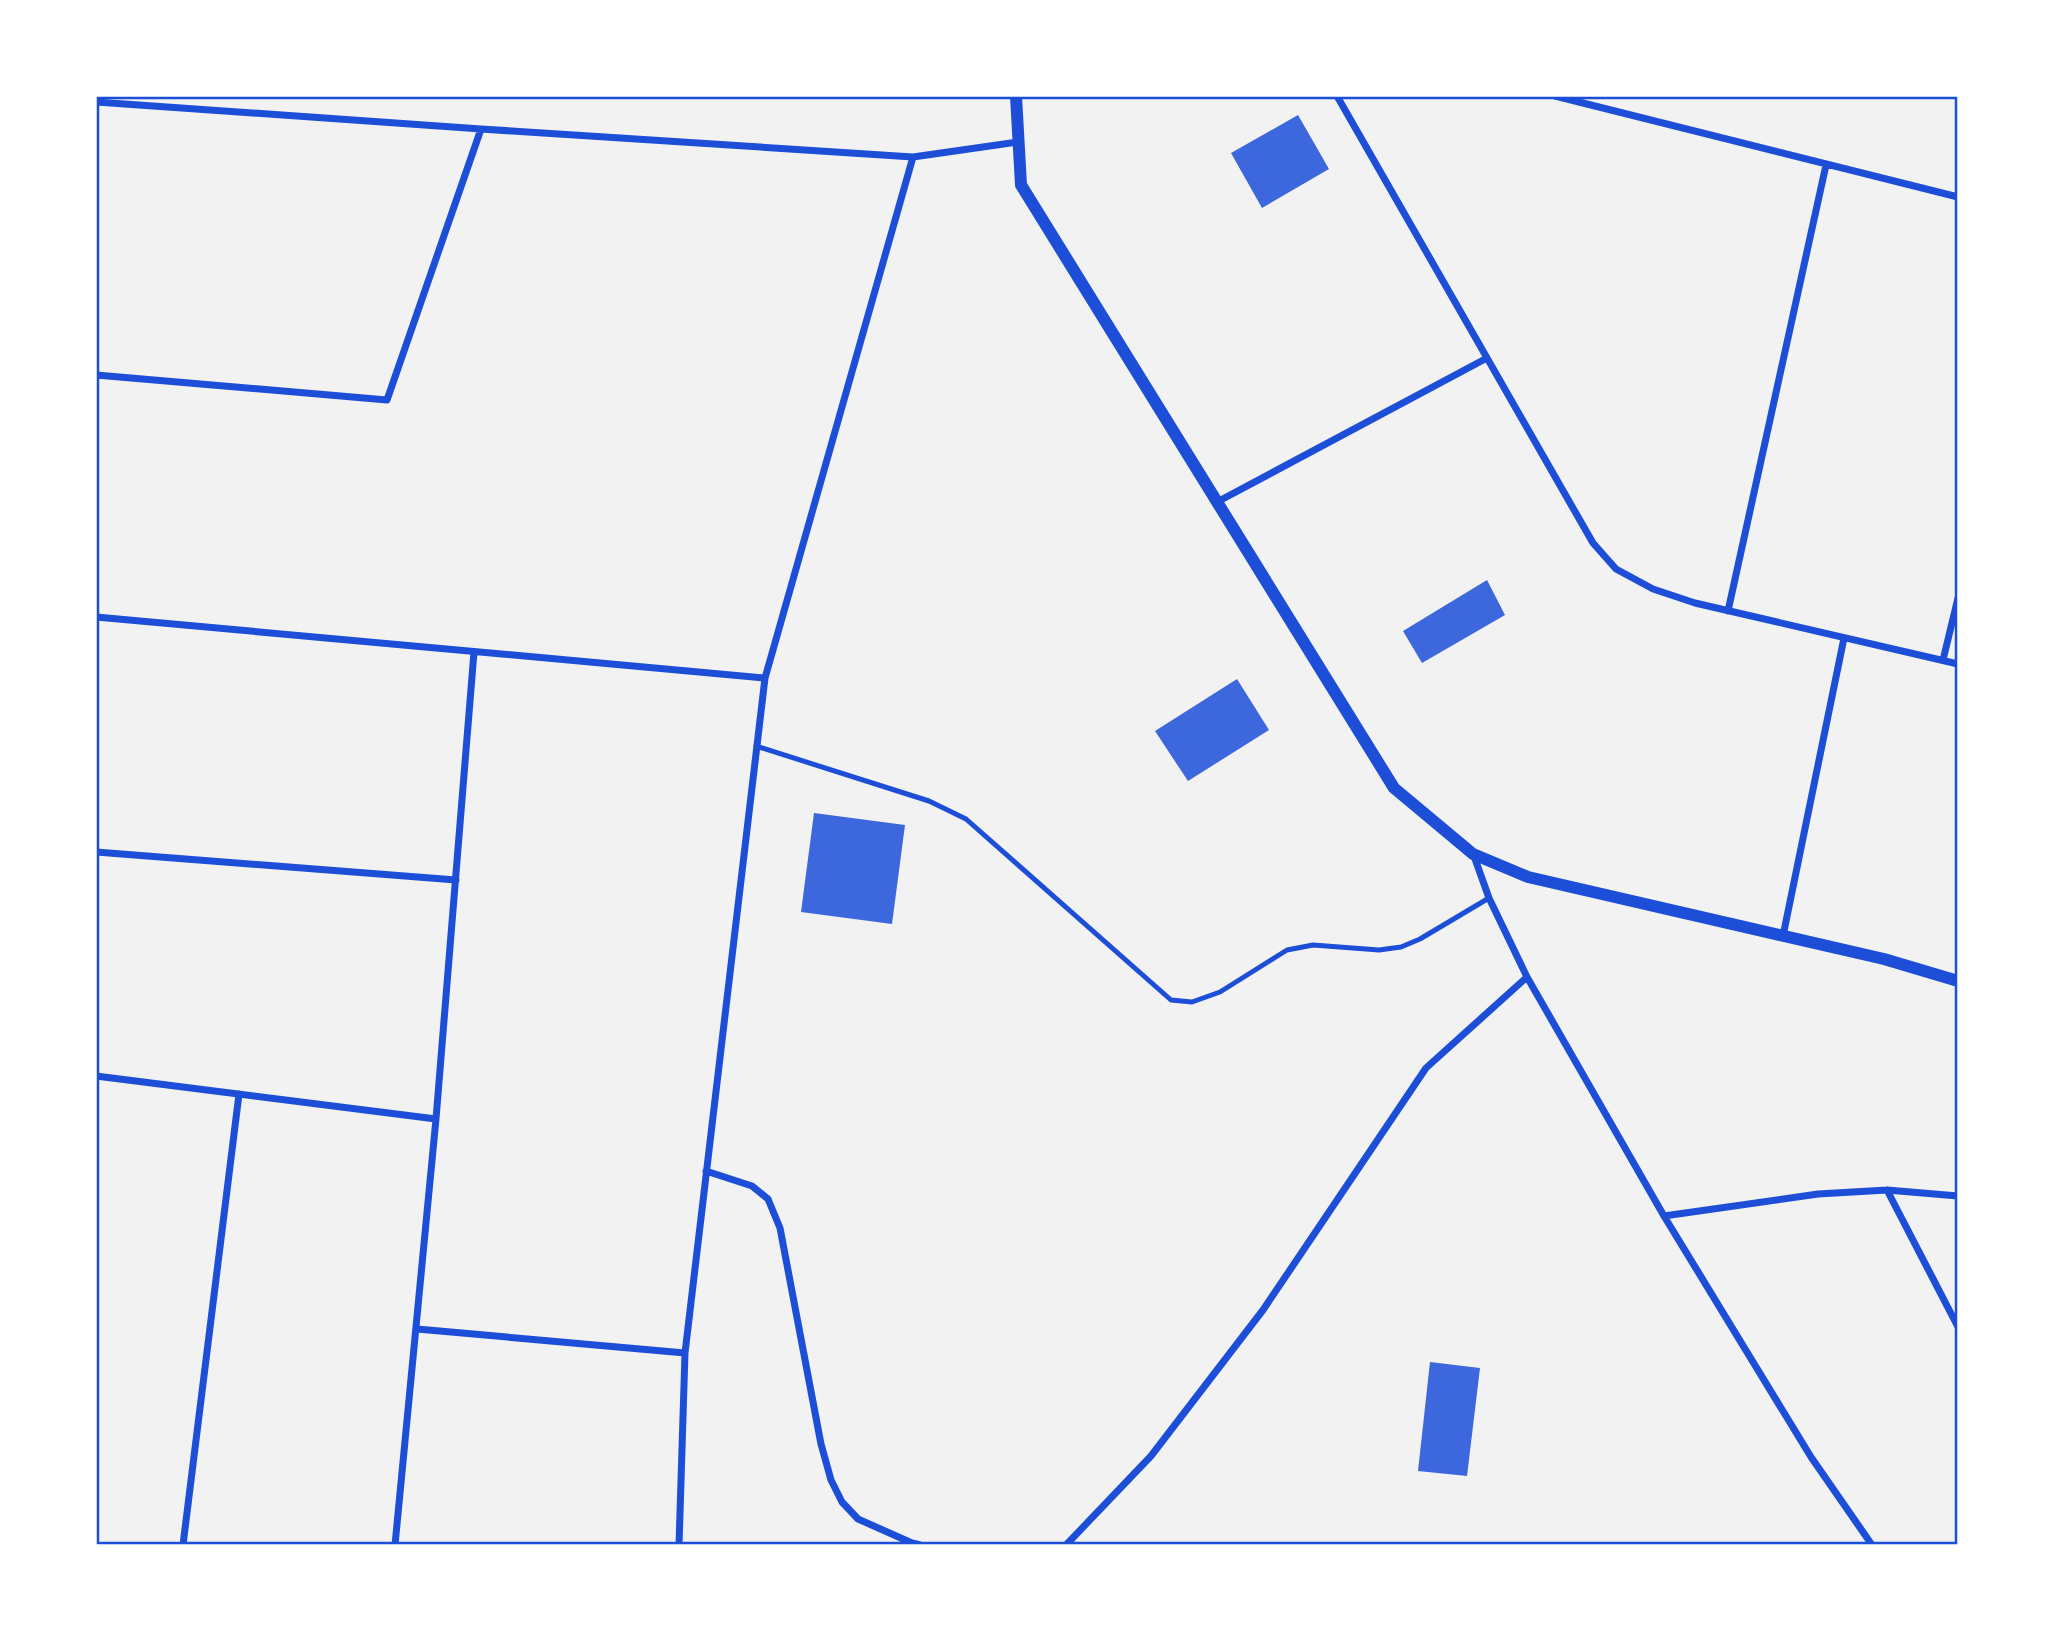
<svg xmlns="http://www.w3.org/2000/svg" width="2054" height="1641" viewBox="0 0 2054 1641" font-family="'Sofia Sans Condensed',sans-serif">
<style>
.building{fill:#3d67dc}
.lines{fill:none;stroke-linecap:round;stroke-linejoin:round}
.service{stroke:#1d4ed8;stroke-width:5}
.minor{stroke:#1d4ed8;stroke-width:7}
.tertiary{stroke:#1d4ed8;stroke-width:12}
.neatline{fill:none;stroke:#1d4ed8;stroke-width:2.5}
</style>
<rect width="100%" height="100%" fill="#f2f2f2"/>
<path class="building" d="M1298 115 1329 169 1262 208 1231 153Z
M1487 580 1505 615 1422 663 1403 631Z
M1237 679 1269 730 1188 781 1155 731Z
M814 813 905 825 892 924 801 912Z
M1430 1362 1480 1368 1467 1476 1418 1471Z"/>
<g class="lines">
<path class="service" d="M756 746 929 801 966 819 1171 1000 1192 1002 1220 992 1287 950 1313 945 1379 950 1401 947 1420 939 1489 898"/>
<path class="minor" d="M1337 96 1593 543 1616 569 1653 589 1695 603 1958 664
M1555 96 1958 197
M96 102 481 129 913 157 765 678 685 1353 679 1545
M913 157 1018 142
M96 375 387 400 481 129
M1217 502 1487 358
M1728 611 1826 165
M96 617 765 678
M1943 660 1958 598
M96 852 456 880
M1474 856 1489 898 1527 977 1664 1216 1811 1457 1872 1545
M1783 936 1844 638
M96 1076 436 1119
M706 1171 752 1186 768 1199 780 1228 821 1444 831 1480 842 1502 858 1519 912 1543 920 1545
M1887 1190 1958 1327
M1664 1216 1818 1194 1887 1190 1958 1196
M417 1329 685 1353
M183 1545 239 1094
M395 1545 436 1119 474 652
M1066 1545 1151 1456 1263 1310 1426 1068 1527 977"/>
<path class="tertiary" d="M1016 96 1021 185 1394 788 1473 854 1528 877 1884 959 1958 981"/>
</g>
<rect width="2054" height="1641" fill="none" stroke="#ffffff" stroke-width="196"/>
<rect x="98" y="98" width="1858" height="1445" class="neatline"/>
</svg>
